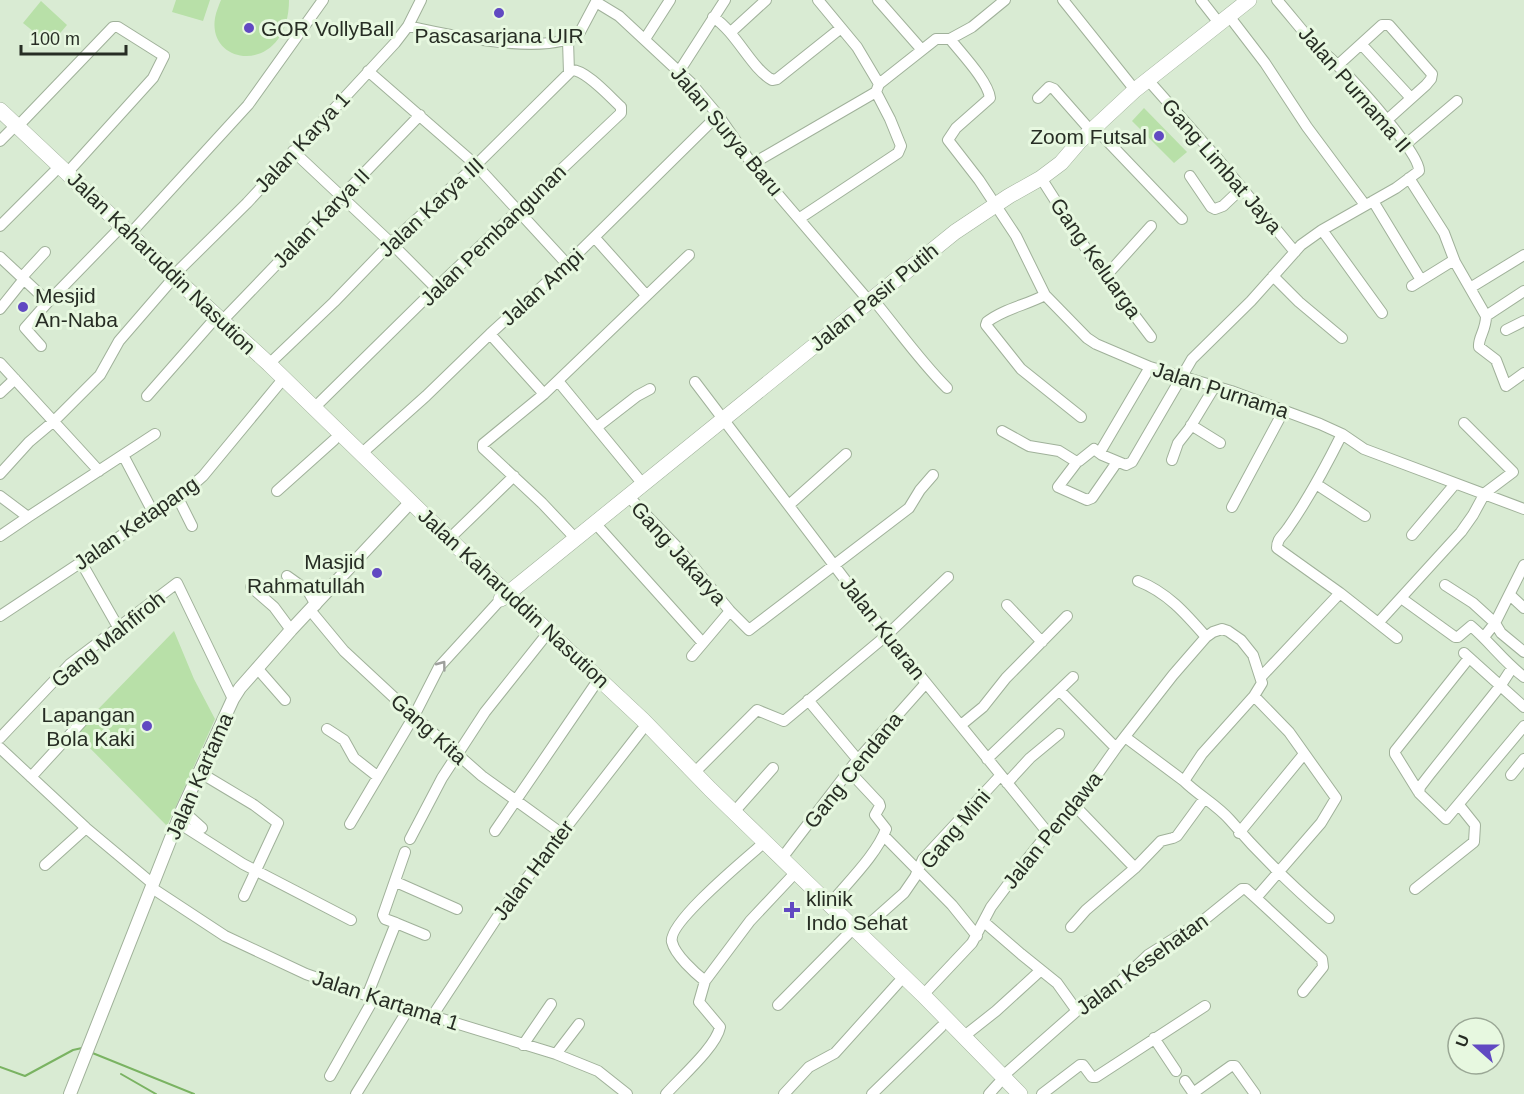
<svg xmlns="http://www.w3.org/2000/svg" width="1524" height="1094" viewBox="0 0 1524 1094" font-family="Arial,sans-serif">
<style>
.green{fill:#b8e0a8}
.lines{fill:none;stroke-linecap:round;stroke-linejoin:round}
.stream{stroke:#7ab362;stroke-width:2}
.minor-casing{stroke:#a0b19a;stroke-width:12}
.major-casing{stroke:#a0b19a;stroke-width:14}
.highway-casing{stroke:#a0b19a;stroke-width:16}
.minor{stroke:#fff;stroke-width:10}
.major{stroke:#fff;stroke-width:12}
.highway{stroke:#fff;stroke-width:15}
.oneway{stroke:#9ea09c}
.poi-dot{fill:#6149c2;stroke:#e7f8e0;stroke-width:2}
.labels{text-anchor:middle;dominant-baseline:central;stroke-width:6;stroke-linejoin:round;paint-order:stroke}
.poi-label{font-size:21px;fill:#272d24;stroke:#e7f8e0;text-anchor:start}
.street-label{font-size:21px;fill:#272d24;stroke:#e7f8e0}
</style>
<rect width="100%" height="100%" fill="#d9ebd3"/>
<path class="green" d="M176 0H210L203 21 172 12Z
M221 0H289C289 75 207 68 215 18 216 12 219 5 221 0Z
M41 1 67 25 50 45 23 23Z
M1144 108 1187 152 1174 163 1132 121Z
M174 631 194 679 215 719 167 826 75 733Z"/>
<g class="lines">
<path class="stream" d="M90 1052 194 1094
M0 1067 25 1076 73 1050 82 1048
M121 1074 156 1094"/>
<g class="minor-casing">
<path id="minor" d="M878 0 922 50
M1063 0 1135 90
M1201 0 1219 23
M596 2 619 16 691 83 718 115 752 164 869 301
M1229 16 1265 63 1307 127 1365 205
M713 17C737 33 751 68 772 80L777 79 841 28
M408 26C443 34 554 58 580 32L597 0
M731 32 766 0
M645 39 670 0
M950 39C961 53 988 81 990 98L956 128 948 140 979 180 1016 236 1045 295 1087 338 1096 344 1150 367 1231 391 1320 424 1342 434 1364 449 1524 509
M1362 45 1411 98
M1338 65 1382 25H1389L1432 74 1431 79 1426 85 1387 120
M680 70 725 0
M368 71 476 165 567 264
M1148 80 1217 158 1295 252
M879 84 936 39H950L972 27 1005 0
M1038 98 1049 87 1054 89 1091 131
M18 126 113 27H118L164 56 153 78 67 173
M1095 128 1182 219
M0 141 11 130
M1405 145 1457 101
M293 151 391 243 436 288
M752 164 876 92
M1190 176 1211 207 1215 209 1223 206 1242 188
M1041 178 1097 266 1151 337
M1409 178 1444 233 1455 262 1486 316 1524 291
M1373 201 1421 280
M800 218 898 153 901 146 890 119 876 92 879 84 857 47 818 0
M0 226 54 172
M1322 230 1382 313
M130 234 248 105 323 0
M595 238 646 295
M0 257 45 299
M173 276 247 203 395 43 408 26 421 0
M1273 276 1299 302 1342 338
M22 277 45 252
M1105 277 1151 226
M1412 286 1454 260
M1470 288 1524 255
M1045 295C1027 305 1003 309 987 322L986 325 1021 369 1081 417
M872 298C897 328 919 360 947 388
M0 309 24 279
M1486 316C1486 331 1478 337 1479 347L1496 360 1506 386 1524 373
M222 321 420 115
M1506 330 1524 321
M490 334 544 394
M41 346 25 328 48 302 118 230
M0 363 99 471
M269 364 334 302 391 243 476 165 569 73 568 40
M558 381 642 483
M695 382 887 635 1048 833
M0 393 15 379
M147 396 212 322
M313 409 436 288 621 113V107C610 97 586 70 572 70L569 73
M1191 425 1220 443
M597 427 637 396 650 389
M1002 431 1029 446 1059 451 1075 461H1079L1094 449 1102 455 1126 465 1132 462 1192 359 1251 301 1301 245 1322 230 1396 188 1419 171C1420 153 1353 80 1337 65 1330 57 1321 51 1313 43 1301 29 1289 14 1277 0
M1342 434C1326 466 1309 498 1288 528 1283 536 1277 538 1277 548L1340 593 1397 638
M1100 452 1150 367
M361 454 426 396 490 334 567 264 718 115
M123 455 154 514
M1172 460 1178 443 1189 429 1215 386
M1077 462 1058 487 1087 500 1092 498 1117 462
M0 474 29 442 54 421 100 375 119 341 170 282
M1316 484 1365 516
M277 491 334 440
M627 495 677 547 730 611 749 630 909 508 920 490 933 475
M0 496 28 517 155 434
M178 498 192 526
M789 505 846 454
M1232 507 1284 410
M595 523 702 642
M1412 535 1455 484
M0 536 28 517
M449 539 514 476
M576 539 542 503 483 448V444L544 394 689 255
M81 562 118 627
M1524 565 1495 623 1501 633 1524 652
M287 576 308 591 316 605
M1138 581C1167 592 1186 614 1206 637
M1445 585 1473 603 1495 623 1484 637
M251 587 274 607 291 630
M1510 595 1524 608
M1401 598 1455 637H1458L1471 626C1490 642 1504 662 1524 677
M1007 605 1042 642
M310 610 344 651 414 716 482 776 561 833
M0 616 178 498 203 476 279 384
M1378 623 1461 532 1473 515 1485 493 1513 472 1464 423
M1464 653 1524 707
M692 656 730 611
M257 668 285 700
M1512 668 1501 685 1430 774 1420 787 1419 793 1446 819 1524 726
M1261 677 1340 593
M1060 691 1116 748
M1254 696 1289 732 1336 798 1321 823 1256 898
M808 700 858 760
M961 725 983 707 1006 678 1067 616
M327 729 344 740 354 758 377 776
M1125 737 1184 781
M0 738 70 664 177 583 233 699
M0 748 86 828 153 884
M987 759 1073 677
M199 772 254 805 278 823 244 896
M695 772 757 710 784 721 887 635 948 577
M1511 775 1524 759
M31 777 87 716
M1007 783 1030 758 1059 734
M1418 791 1395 754V751L1469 658
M1075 806 1135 868
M182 810 202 828
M734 812 773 768
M177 822 243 864 351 920
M350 824 414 716 439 667 501 599
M495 831 594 686
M1239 833 1304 754
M884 836 952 905 977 936
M410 839 442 778 485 712 543 639
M782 858 854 764 926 683
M45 865 86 828
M396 882 457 909
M152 888 225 936 306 974 374 998 556 1054 598 1071 627 1094
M1415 889 1474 842 1475 825 1459 805
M830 904C848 882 877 854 886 829L875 815 880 806 879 803 849 771
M984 922 1021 954 1057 983 1077 1011
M396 923 425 935
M1071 927 1086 910 1135 868 1161 841 1173 838 1177 836 1204 799
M859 933 904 893 915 877 923 859 1000 776
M705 981C695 973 675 955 672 942 667 924 743 861 759 847
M923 995 972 943 991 907 1021 867 1048 833 1075 806 1116 748 1173 675 1206 637 1213 632 1222 629 1228 631 1241 640 1253 655 1262 683 1254 696 1202 754 1184 781C1198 795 1217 805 1230 820 1260 855 1294 888 1329 918
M367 996 396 923 385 919 383 915 405 852
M778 1005 848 934
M433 1015 502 910 641 731
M963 1037 996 1011 1041 970
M1154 1038 1176 1071
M523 1045 551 1004
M556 1054 579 1024
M330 1076 374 998
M1003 1076 1088 1001 1108 993 1148 955 1205 919 1242 889H1246L1256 898 1322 959 1323 967 1303 992
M1185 1081 1194 1094
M1193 1093 1231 1066H1235L1255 1094
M356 1094 409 1008
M666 1094C680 1078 716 1047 720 1027L699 1002 705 981 750 921 796 872
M784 1094 809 1067 835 1053 898 983
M872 1094 941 1027
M989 1094 998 1084
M1042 1094 1080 1065H1083L1092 1077H1096L1205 1006"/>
</g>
<g class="major-casing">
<path id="major" d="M70 1094 182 810 233 699 240 688 291 630 406 507"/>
</g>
<g class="highway-casing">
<path id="highway" d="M0 110 67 173 173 276 269 364 449 539 643 720 710 789 923 995 1020 1094
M501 599 955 232 1009 196 1041 178 1061 163 1079 142 1135 90 1249 0"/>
</g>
<use href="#minor" class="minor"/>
<use href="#major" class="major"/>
<use href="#highway" class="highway"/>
</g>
<defs><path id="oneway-chevron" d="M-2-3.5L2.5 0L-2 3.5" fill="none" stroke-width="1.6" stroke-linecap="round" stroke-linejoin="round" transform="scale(1.5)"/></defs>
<use class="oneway" href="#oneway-chevron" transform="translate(442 665) rotate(-53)"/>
<g class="poi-dot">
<circle cx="499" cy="13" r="6"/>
<circle cx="249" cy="28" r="6"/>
<circle cx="1159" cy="136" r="6"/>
<circle cx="23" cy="307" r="6"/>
<circle cx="377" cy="573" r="6"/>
<circle cx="147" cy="726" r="6"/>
<path d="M789 901h6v6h6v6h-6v6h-6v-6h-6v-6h6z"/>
</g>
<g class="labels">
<g class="poi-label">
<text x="261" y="28">GOR VollyBall</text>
<text x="499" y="35" text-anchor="middle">Pascasarjana UIR</text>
<text x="1147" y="136" text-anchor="end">Zoom Futsal</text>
<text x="35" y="295">Mesjid<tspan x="35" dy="24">An-Naba</tspan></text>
<text x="365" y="561" text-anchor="end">Masjid<tspan x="365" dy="24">Rahmatullah</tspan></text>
<text x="135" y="714" text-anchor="end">Lapangan<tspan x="135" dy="24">Bola Kaki</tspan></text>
<text x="806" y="898">klinik<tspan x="806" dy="24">Indo Sehat</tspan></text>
</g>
<g class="street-label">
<text transform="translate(1355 89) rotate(49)">Jalan Purnama II</text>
<text transform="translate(727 131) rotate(50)">Jalan Surya Baru</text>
<text transform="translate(302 142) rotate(-47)">Jalan Karya 1</text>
<text transform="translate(1222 166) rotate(49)">Gang Limbat Jaya</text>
<text transform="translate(431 207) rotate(-43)">Jalan Karya III</text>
<text transform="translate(321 218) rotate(-46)">Jalan Karya II</text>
<text transform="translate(493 235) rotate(-44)">Jalan Pembangunan</text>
<text transform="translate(1096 258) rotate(55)">Gang Keluarga</text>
<text transform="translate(162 263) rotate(44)">Jalan Kaharuddin Nasution</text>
<text transform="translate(542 287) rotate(-42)">Jalan Ampi</text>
<text transform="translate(874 297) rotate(-39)">Jalan Pasir Putih</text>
<text transform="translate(1221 390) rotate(18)">Jalan Purnama</text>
<text transform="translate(136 523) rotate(-35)">Jalan Ketapang</text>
<text transform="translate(679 553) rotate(48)">Gang Jakarya</text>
<text transform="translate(514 598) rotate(43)">Jalan Kaharuddin Nasution</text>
<text transform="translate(883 628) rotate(52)">Jalan Kuaran</text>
<text transform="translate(108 639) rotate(-39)">Gang Mahfiroh</text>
<text transform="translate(429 729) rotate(42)">Gang Kita</text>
<text transform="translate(853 770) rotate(-51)">Gang Cendana</text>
<text transform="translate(199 776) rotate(-66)">Jalan Kartama</text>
<text transform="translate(955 829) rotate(-50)">Gang Mini</text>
<text transform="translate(1052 830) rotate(-51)">Jalan Pendawa</text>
<text transform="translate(533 870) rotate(-53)">Jalan Hanter</text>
<text transform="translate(1142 964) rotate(-36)">Jalan Kesehatan</text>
<text transform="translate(386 1000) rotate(18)">Jalan Kartama 1</text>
</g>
</g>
<g transform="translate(1476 1046) rotate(291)"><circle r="28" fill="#e7f8e0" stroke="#9aa795" stroke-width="1.5"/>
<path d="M0-4.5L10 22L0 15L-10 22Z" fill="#6149c2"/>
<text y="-9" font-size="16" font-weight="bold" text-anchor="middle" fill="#272d24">U</text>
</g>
<path d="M21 45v9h105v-9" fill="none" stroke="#272d24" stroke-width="3"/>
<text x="30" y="45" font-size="18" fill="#272d24" stroke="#e7f8e0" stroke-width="4.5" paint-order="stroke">100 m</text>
</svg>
